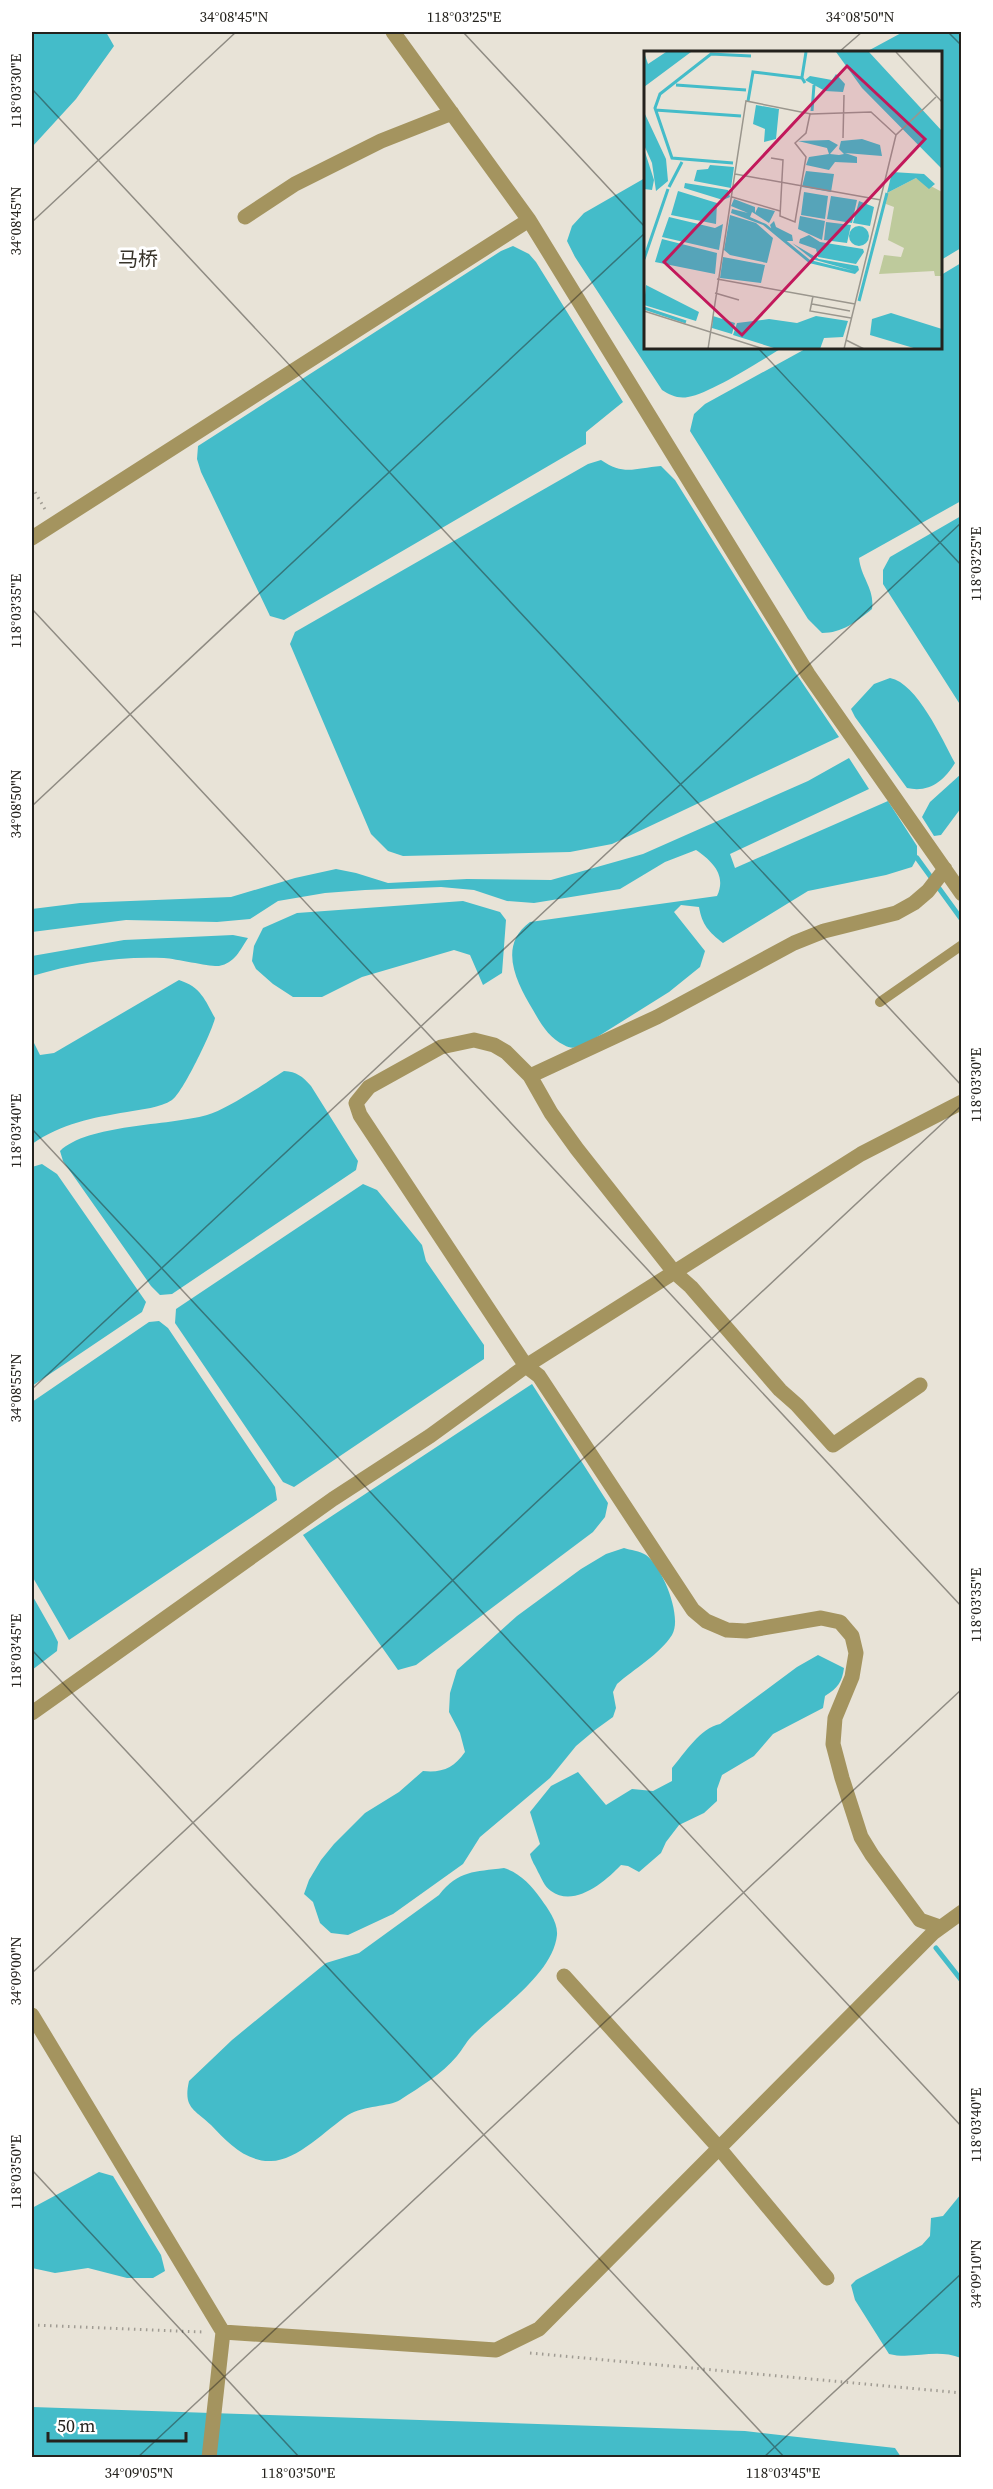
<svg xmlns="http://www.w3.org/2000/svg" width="993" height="2489" viewBox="0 0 993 2489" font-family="'Source Serif 4','Noto Sans SC',serif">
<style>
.water{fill:#44bcc9}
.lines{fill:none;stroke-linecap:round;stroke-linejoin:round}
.stream{stroke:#44bcc9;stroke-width:5}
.path{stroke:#a09c93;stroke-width:3;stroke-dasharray:1.5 4.5;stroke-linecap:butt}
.lane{stroke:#a4945f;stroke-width:10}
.street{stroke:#a4945f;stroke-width:15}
.ticks{fill:none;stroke:#24221d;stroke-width:1.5;stroke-opacity:0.45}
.labels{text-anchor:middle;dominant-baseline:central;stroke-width:6;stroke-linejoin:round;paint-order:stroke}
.quarter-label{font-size:20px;fill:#38342a;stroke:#fff}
.inset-river{fill:none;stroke:#44bcc9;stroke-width:3}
.inset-road{fill:none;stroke:#9a968d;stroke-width:1.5}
.view{fill:#c2185b;fill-opacity:0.15;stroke:#c2185b;stroke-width:3}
.inset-edge{fill:none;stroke:#24221d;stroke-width:3}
.neatline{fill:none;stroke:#24221d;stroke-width:2}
.ticks-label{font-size:15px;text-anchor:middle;fill:#24221d}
</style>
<rect width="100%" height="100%" fill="#e8e3d7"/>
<path class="water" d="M32 32H106L114 46 76 99 32 147Z
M903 32H961V248L941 260 940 52H866Z
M645 178V348H782C760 361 711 393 688 397 678 399 670 395 662 390L575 257 567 241 572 226 584 213Z
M513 246 529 254 536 262 623 402 586 432V444L284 620 270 616 201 472 197 459 198 446 501 251Z
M961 263V501L859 558C861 578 875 589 872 609 856 622 842 633 822 633L808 619 690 431 694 414 705 404 807 348H940L941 275Z
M601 460C624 476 635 468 661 466L675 480 793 669 839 737 612 844 570 852 403 856 388 851 371 834 290 644 295 632 588 464Z
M961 516V706L883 584V570L890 557Z
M890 678C917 683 942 739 955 763 944 781 929 793 907 788L855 717 851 709 874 684Z
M849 758 869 789 730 854 735 868 888 801 917 846V858L912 867 886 875 808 891 723 943C709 932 702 925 699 907L681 905 674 912 705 951 700 967 669 992 586 1044C578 1047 572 1050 564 1045 549 1038 541 1024 533 1010 517 983 497 946 530 922L717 896C727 875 712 861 696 850L665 862 620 889 534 903 507 901 474 890 441 887 365 890 325 893 278 901 250 919 217 922 126 920 32 932V909L80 903 231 897 295 878 336 869 356 873 388 883 467 879 551 880 643 854 808 781Z
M961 774V808L941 835 934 836 922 817 930 802Z
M463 901 500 912 506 920 502 973 483 985 470 955 454 950 362 977 322 997H293L273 984 256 969 252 961 254 946 263 928 297 913Z
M233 935 248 938C240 950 235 963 219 966 211 967 177 959 164 958 118 956 76 963 32 976V956L124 940Z
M179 980C201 987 205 1000 215 1018 212 1032 182 1094 172 1100 160 1108 142 1109 127 1112 91 1118 63 1123 32 1144V1039L40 1055 54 1053Z
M284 1071C297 1072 302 1076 311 1086L358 1161 356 1170 172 1294 160 1295 151 1286 63 1161 60 1151C88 1124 168 1126 207 1115 228 1109 264 1084 284 1071Z
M42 1164 57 1174 146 1302 142 1312 32 1386V1167Z
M363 1184 377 1190 422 1245 426 1261 484 1345V1359L294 1487 283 1482 175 1323 176 1309Z
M159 1321 168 1328 275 1487 277 1500 69 1640 32 1576V1402L149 1322Z
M532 1384 608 1503 605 1517 593 1532 416 1665 398 1670 303 1535Z
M624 1548C630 1550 640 1551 646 1555 662 1566 683 1617 672 1635 660 1654 634 1669 617 1684L613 1692 616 1708 613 1717 595 1730 576 1746 550 1778 480 1837 463 1864 393 1914 348 1935 331 1933 320 1923 313 1902 304 1894 309 1880 321 1860 334 1844 365 1813 399 1792 423 1771C442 1773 454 1768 465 1752L460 1733 449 1712 450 1693 457 1670 517 1616 581 1569 606 1554Z
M32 1595 53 1632 58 1642 57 1651 32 1670Z
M818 1655 844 1668C842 1682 838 1688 825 1696L823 1708 773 1734 754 1756 722 1775 717 1789V1801L704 1813 679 1825 666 1842 661 1853 639 1872 628 1866 621 1865C605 1882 574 1908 551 1891 544 1886 542 1879 538 1872 535 1865 532 1862 530 1854L540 1844 530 1812 551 1786 578 1772 606 1805 632 1789 653 1791 672 1781V1768C685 1753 700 1728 720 1724L797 1667Z
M504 1868C520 1873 531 1885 541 1899 548 1909 558 1922 557 1935 553 1974 499 2009 474 2034 467 2040 463 2049 457 2056 442 2074 420 2087 400 2100 388 2107 365 2105 348 2115 327 2129 297 2161 271 2161 246 2162 227 2142 211 2125 194 2109 183 2108 189 2081L232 2040 326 1963 359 1953 439 1895C459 1870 474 1872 504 1868Z
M99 2172 113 2176 161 2255 165 2271 153 2278H127L88 2268 55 2273 32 2268V2208Z
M961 2194V2358C935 2348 913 2360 889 2354L855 2300 851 2285 856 2280 922 2245 930 2236 931 2218 943 2216Z
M32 2407 745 2431 895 2448 901 2457 32 2458Z"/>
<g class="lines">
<path class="stream" d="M917 858 962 920
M936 1948 962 1981"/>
<path class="path" d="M32 487 46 511
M32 2325 203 2332
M530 2353 962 2393"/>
<path class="lane" d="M880 1002 962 945"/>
<path class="street" d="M393 32 529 220 808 674 962 894
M245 217 295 184 381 141 452 113
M32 538 529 220
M530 1076 657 1017 794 943 824 931 896 913 914 903 928 891 945 869
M920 1385 833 1445 797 1405 780 1390 691 1287 674 1272 577 1149 551 1113 530 1076 506 1052 494 1045 474 1040 441 1047 369 1087 356 1103 360 1115 526 1366 539 1376 693 1610 706 1621 727 1630 746 1631 821 1618 840 1622 852 1636 856 1653 852 1677 835 1718 833 1744 842 1778 861 1837 872 1855 920 1920 940 1927
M32 1713 333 1499 430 1436 526 1366 861 1154 962 1102
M564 1976 719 2148 827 2278
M32 2015 223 2332 209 2458
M223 2332 496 2350 539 2329 933 1933 962 1912"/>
</g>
<path class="ticks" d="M463 32 645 227M948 32 962 46M839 52 862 32M32 89 962 1086M32 222 236 32M758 348 962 566M32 609 962 1607M32 806 645 233M32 1129 962 2127M32 1389 962 522M32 1650 785 2458M32 1973 962 1105M32 2170 300 2458M137 2458 962 1689M763 2458 962 2273"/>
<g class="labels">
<g class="quarter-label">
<text x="138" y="259">马桥</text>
</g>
</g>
<g transform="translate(644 51)">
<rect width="298" height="298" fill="#e8e3d7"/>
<path d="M272 127 298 141V225H291L290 220 235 223 240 204 257 206 260 197 244 189 250 156 242 153 243 142Z" fill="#beca9c"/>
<path d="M0 1 4 13 22 1H47L0 36ZM192 1H225L298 80V118L218 37ZM192 23 201 33 199 41 181 40 161 29 166 25 188 29ZM112 54 135 58 132 88 120 91 121 78 109 73ZM0 61 22 108 24 130 12 140 8 112 0 94ZM218 88 236 94 238 105 201 102 213 106V112L191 111 185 119 162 114 165 106 185 103 183 97 154 90 185 89 194 94 186 103 195 104 200 103 195 98 197 90ZM0 98 10 129 8 139 0 138ZM66 114 90 116 87 137 50 130 53 119 64 118ZM162 120 190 123 187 141 158 136ZM248 121 280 123 291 133 285 138 272 127 243 142ZM41 132 84 139 86 146 79 149 40 137ZM34 140 73 152 72 173 27 164ZM160 141 184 145 181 168 157 164ZM187 145 213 149 208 172 183 168ZM90 148 111 156V162L114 156 131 160 125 172 108 161 106 166 122 173 166 209 210 220 168 208 148 192 175 208 214 215 215 219 211 223 165 212 119 174 87 162 88 158 104 162 87 155ZM215 150 230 156 226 175 209 172ZM86 164 112 172 129 187 123 212 86 204 80 199ZM156 165 181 170 178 189 154 178ZM25 166 71 177 79 173 75 199 18 186ZM130 170 132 176 148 184 149 190H142L128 179 126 174ZM182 171 207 174 203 192 180 189ZM205 185a10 10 0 1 1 20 0a10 10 0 1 1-20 0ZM165 184 176 191 219 198 220 201 212 213 174 206 172 198 155 192 156 188ZM18 188 73 202 71 223 11 211ZM79 206 121 214 117 232 76 227ZM2 234 55 261 52 270 0 254ZM247 262 298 278V298H273L226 284 228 268ZM69 265 91 272 88 283 68 277ZM172 265 204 270 199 286 180 287 176 298H133L89 284 93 272 125 268 153 272Z" fill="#44bcc9"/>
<path class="inset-river" d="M158 26 162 1M32 34 102 39M104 50 109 21 158 27 161 32M11 59 97 65M168 60 170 34M89 112 28 107 11 57 16 43 67 3 107 5M25 136 38 111M0 208 24 138M215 250 243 142M0 257 42 271"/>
<path class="inset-road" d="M252 1 299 52M199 87 200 44M127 107 139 109 136 165 151 171 162 106 151 92 162 82 166 63M91 123 237 149M88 146 136 160M73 228 211 253M71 242 95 249M169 245 166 260 207 267M168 253 206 260M0 260 120 298M202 289 220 298M64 298 102 50 167 63 227 61 252 84M200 298 252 84 292 46"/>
<path class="view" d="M203 15 281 88 98 284 20 211Z"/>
<rect width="298" height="298" class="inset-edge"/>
</g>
<rect width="993" height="2489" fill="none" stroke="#ffffff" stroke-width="66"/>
<path d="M48 2432v9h138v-9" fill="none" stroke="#24221d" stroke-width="3"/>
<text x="57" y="2432" font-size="18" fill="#24221d" stroke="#ffffff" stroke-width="4.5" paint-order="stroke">50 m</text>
<rect x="33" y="33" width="927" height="2423" class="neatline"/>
<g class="ticks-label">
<text x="234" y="22">34°08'45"N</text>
<text x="464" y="22">118°03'25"E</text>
<text x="860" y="22">34°08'50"N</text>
<text transform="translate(16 91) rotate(-90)" y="5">118°03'30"E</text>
<text transform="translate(16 221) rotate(-90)" y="5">34°08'45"N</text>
<text transform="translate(976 564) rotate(-90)" y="5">118°03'25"E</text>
<text transform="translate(16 611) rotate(-90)" y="5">118°03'35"E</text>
<text transform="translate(16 804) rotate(-90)" y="5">34°08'50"N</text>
<text transform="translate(976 1085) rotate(-90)" y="5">118°03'30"E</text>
<text transform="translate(16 1131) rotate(-90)" y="5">118°03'40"E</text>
<text transform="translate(16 1388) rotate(-90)" y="5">34°08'55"N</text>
<text transform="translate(976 1605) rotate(-90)" y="5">118°03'35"E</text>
<text transform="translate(16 1651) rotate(-90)" y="5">118°03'45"E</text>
<text transform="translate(16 1971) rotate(-90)" y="5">34°09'00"N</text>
<text transform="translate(976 2125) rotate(-90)" y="5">118°03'40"E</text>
<text transform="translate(16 2172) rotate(-90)" y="5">118°03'50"E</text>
<text transform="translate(976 2274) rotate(-90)" y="5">34°09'10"N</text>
<text x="139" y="2478">34°09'05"N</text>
<text x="298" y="2478">118°03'50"E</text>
<text x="783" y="2478">118°03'45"E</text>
</g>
</svg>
